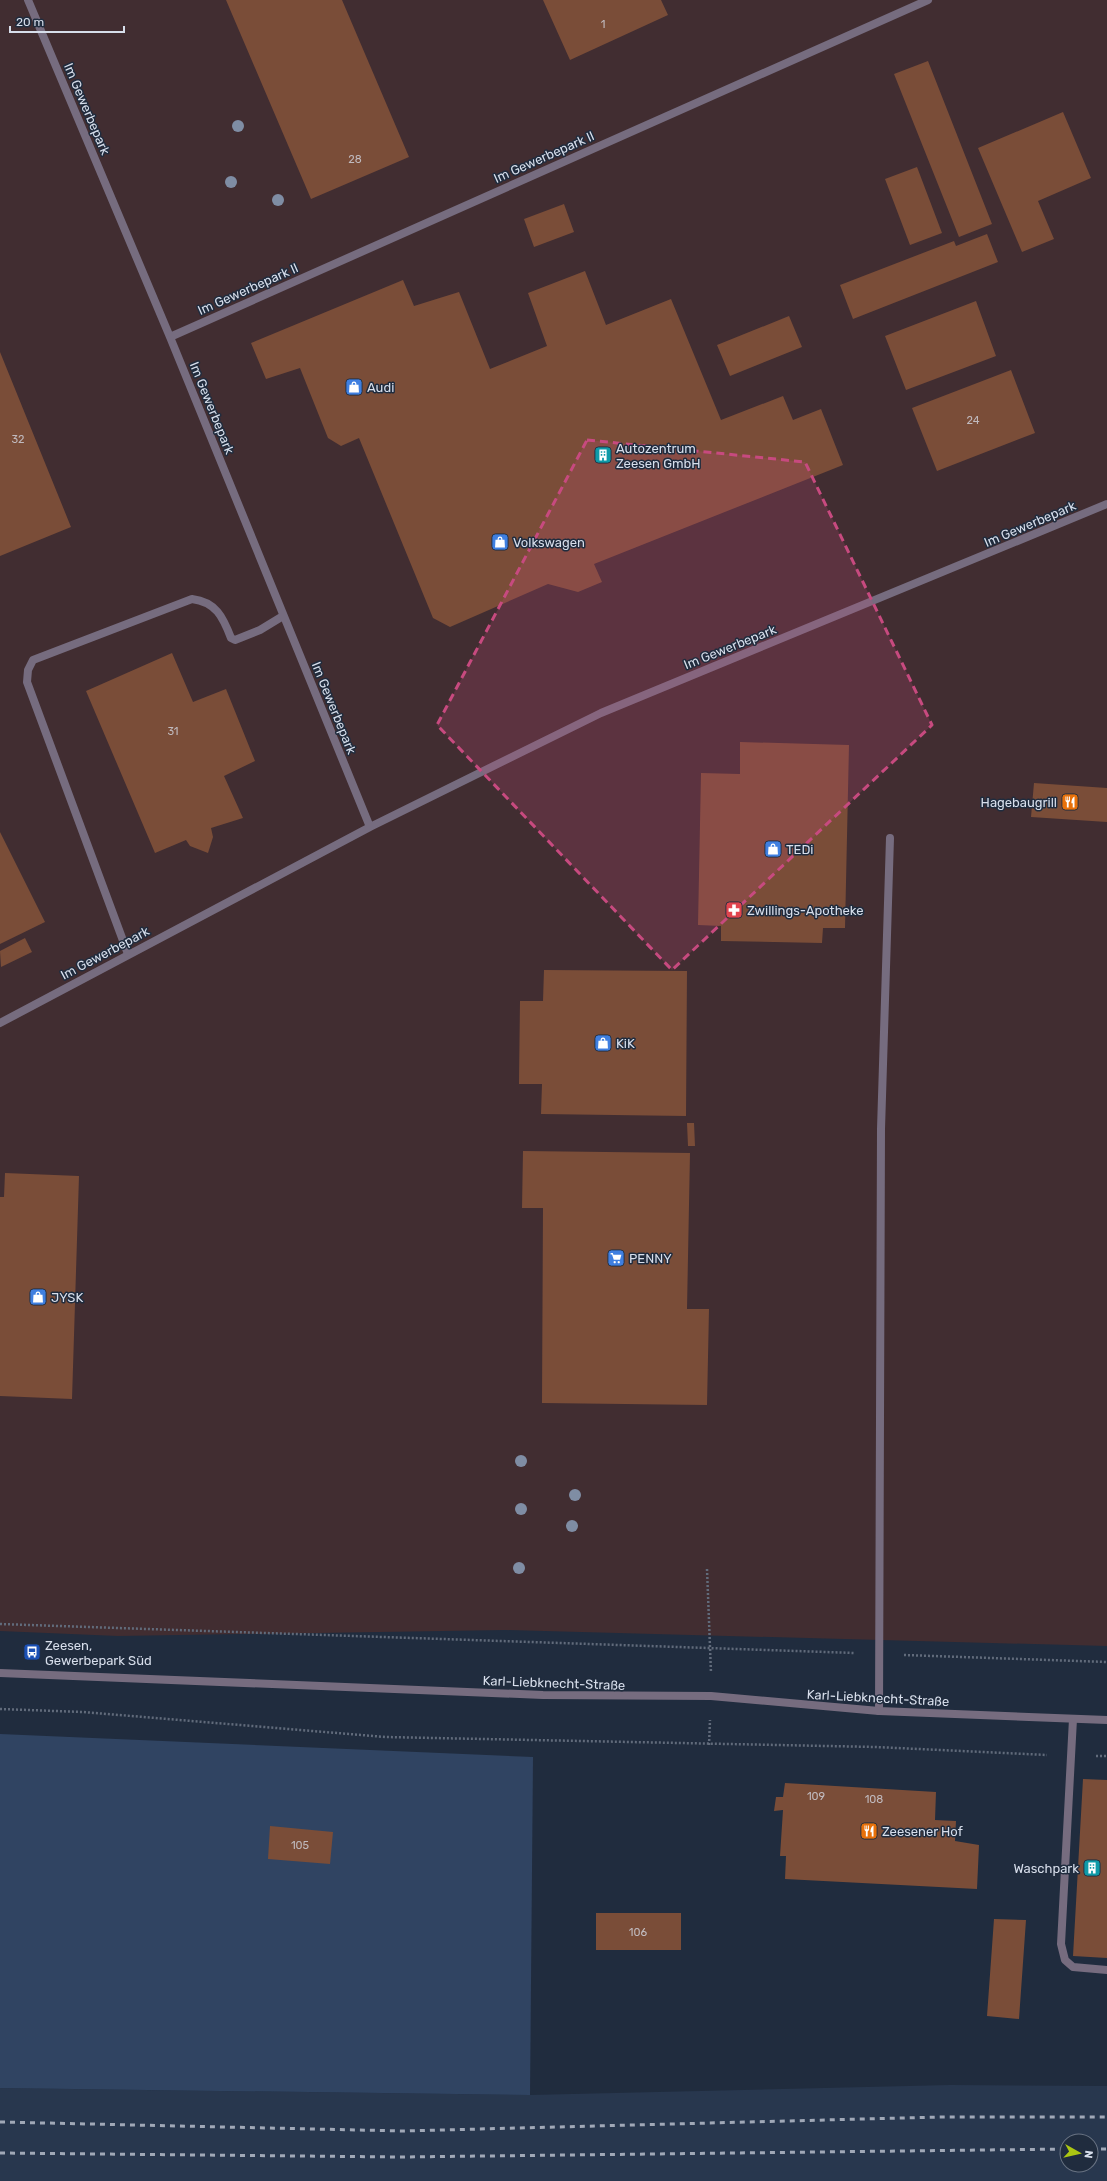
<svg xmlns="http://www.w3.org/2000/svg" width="1107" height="2181" viewBox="0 0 1107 2181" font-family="Rubik,sans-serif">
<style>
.commercial{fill:#412d31}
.built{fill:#28374e;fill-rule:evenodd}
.green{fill:#304462}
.building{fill:#7a4d38}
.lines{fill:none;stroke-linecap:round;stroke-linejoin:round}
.path{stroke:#616b7b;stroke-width:2.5;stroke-dasharray:2 2;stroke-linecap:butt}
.service{stroke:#766c7f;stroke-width:8}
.minor{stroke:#766c7f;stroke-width:8}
.tertiary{stroke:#766c7f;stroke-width:8}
.rail{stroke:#a0a8b7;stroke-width:3;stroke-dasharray:5 5;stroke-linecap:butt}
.tree{fill:#7f8da4}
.marked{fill:#c74a7f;fill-opacity:0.2;stroke:#c74a7f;stroke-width:3;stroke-dasharray:8 5;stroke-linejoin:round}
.labels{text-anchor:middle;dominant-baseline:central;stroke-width:3;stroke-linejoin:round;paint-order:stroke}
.number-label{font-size:11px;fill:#c0babe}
.street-label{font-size:13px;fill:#d7deeb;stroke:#202c3e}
.poi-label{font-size:13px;fill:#d7deeb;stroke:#202c3e;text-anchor:start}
</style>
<rect width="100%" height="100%" fill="#202c3e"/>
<path class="commercial" d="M0 0H1107V1646L505 1630 118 1636 0 1631Z"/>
<path class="built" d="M950 2085 1107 2086V2181H0V2088L530 2095ZM1067 2141H1091V2165H1067Z"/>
<path class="green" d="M0 1734 533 1757 530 2095 0 2088Z"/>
<path class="building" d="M226 0H342L409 157 311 199Z
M543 0H661L668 15 570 60Z
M928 61 992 224 959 237 894 74Z
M1063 112 1091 178 1038 201 1054 239 1022 252 978 148Z
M917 167 942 233 910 245 885 179Z
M564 204 574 232 534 247 524 219Z
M987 234 998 262 853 319 840 285 954 241 956 246Z
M585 271 606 325 671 299 721 420 783 396 793 420 821 409 843 465 594 564 602 582 578 592 548 584 450 627 433 618 359 438 341 446 328 438 300 368 266 379 251 343 403 280 414 306 459 292 490 369 547 346 528 293Z
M976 301 996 356 906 390 885 336Z
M789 316 802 347 730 376 717 345Z
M0 352 71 527 0 556Z
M1011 370 1035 433 937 471 912 408Z
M172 653 193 702 226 689 255 761 224 776 243 818 211 828 213 837 208 853 190 846 186 840 155 853 86 691Z
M740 742 849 745 845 928H823L822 943 721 941V926L698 925 701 773 740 774Z
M1034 783 1107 788V822L1031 817Z
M0 832 45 922 0 944Z
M25 938 32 952 1 967 0 951Z
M544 970 687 971 686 1116 541 1114 542 1084H519L520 1001H543Z
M687 1123H694L695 1146H688Z
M523 1151 690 1153 687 1309H709L707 1405 542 1403 543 1208H522Z
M5 1173 79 1176 72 1399 0 1396V1197H4Z
M1083 1779 1107 1780V1958L1073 1956Z
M785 1783 936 1792 935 1820 956 1821 955 1841 979 1845 977 1889 785 1879 786 1856H780L783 1810 774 1811 776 1797H783Z
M270 1826 333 1832 330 1864 268 1859Z
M596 1913H681V1950H596Z
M994 1919 1026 1920 1019 2019 987 2016Z"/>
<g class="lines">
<path class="path" d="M707 1569 711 1673
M0 1624 855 1653
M904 1655 1107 1662
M0 1709 83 1712 385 1737 876 1747 1047 1755
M709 1745 710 1720
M1096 1756H1107"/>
<path class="service" d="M128 954 27 682 28 670 33 660 192 599C216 602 223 617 231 638L235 640 260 630 283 616
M879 1711 881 1129 890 838
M1073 1719 1061 1944 1065 1960 1073 1967 1107 1970"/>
<path class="minor" d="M28 0 170 337 370 827
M170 337 928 0
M0 1023 370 827 601 713 1107 504"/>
<path class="tertiary" d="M0 1673 543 1695 711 1696 879 1711 1107 1720"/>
<path class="rail" d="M0 2122 403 2131 940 2117H1107
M1091 2149H1107
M0 2153 402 2157 1067 2149"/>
</g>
<g class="tree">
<circle cx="238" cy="126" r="6"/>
<circle cx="231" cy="182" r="6"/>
<circle cx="278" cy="200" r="6"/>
<circle cx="521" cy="1461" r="6"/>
<circle cx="575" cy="1495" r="6"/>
<circle cx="521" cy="1509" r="6"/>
<circle cx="572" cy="1526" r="6"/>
<circle cx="519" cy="1568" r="6"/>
</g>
<path class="marked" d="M587 440 805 462 932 725 672 970 437 725Z"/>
<defs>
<g id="shop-square" transform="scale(0.9)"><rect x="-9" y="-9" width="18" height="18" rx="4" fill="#3f7fe0" stroke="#202c3e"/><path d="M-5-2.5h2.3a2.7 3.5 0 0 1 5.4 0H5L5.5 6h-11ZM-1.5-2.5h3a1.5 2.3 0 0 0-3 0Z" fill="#fff"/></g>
<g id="building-square" transform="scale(0.9)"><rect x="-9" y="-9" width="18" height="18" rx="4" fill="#0f9aa8" stroke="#202c3e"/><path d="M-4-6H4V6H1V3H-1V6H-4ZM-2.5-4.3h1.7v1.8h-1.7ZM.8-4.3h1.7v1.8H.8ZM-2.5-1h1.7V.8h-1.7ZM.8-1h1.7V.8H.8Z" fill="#fff"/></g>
<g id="restaurant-square" transform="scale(0.9)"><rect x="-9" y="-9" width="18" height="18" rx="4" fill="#e8710a" stroke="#202c3e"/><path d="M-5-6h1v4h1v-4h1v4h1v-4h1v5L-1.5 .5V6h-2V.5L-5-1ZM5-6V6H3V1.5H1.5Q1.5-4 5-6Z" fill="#fff"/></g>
<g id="pharmacy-square" transform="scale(0.9)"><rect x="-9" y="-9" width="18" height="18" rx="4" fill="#e0444e" stroke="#202c3e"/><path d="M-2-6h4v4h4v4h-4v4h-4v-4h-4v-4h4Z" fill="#fff"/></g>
<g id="supermarket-square" transform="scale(0.9)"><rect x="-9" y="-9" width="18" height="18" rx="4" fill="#3f7fe0" stroke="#202c3e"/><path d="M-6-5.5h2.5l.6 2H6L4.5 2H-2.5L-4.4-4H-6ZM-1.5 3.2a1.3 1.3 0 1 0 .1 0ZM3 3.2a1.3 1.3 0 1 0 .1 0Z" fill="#fff"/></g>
<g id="bus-square" transform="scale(0.9)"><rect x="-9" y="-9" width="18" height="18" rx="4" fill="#1a4fb4" stroke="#202c3e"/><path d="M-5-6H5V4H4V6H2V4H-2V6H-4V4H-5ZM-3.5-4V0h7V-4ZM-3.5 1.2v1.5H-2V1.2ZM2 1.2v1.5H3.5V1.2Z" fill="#fff"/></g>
</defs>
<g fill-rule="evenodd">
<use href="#shop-square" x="354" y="387"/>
<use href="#building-square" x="603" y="455"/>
<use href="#shop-square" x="500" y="542"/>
<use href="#restaurant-square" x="1070" y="802"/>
<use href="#shop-square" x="773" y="849"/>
<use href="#pharmacy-square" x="734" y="910"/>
<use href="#shop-square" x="603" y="1043"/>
<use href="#supermarket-square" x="616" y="1258"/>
<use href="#shop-square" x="38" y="1297"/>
<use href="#bus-square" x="32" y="1652"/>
<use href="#restaurant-square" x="869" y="1831"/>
<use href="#building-square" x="1092" y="1868"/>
</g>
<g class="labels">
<g class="number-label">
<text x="603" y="24">1</text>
<text x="355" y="159">28</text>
<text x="973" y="420">24</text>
<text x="18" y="439">32</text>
<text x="173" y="731">31</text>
<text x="816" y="1796">109</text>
<text x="874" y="1799">108</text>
<text x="300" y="1845">105</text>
<text x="638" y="1932">106</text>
</g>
<g class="street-label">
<text transform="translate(87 109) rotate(67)">Im Gewerbepark</text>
<text transform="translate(544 157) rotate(-24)">Im Gewerbepark II</text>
<text transform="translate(248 289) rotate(-24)">Im Gewerbepark II</text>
<text transform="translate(212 408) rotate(68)">Im Gewerbepark</text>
<text transform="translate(1030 524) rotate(-23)">Im Gewerbepark</text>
<text transform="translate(730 647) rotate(-22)">Im Gewerbepark</text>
<text transform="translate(334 708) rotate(68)">Im Gewerbepark</text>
<text transform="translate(105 953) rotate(-28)">Im Gewerbepark</text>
<text transform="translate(554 1683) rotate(2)">Karl-Liebknecht-Straße</text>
<text transform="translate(878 1698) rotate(3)">Karl-Liebknecht-Straße</text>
</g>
<g class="poi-label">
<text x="367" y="387">Audi</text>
<text x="616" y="448">Autozentrum<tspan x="616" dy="15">Zeesen GmbH</tspan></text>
<text x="513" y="542">Volkswagen</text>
<text x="1057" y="802" text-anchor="end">Hagebaugrill</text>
<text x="786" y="849">TEDi</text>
<text x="747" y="910">Zwillings-Apotheke</text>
<text x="616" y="1043">KiK</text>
<text x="629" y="1258">PENNY</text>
<text x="51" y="1297">JYSK</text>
<text x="45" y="1645">Zeesen,<tspan x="45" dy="15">Gewerbepark Süd</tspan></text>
<text x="882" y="1831">Zeesener Hof</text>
<text x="1079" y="1868" text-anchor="end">Waschpark</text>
</g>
</g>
<g transform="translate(1079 2153) rotate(98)"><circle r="19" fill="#202c3e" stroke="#697383"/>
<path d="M0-3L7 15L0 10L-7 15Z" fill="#acc613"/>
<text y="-6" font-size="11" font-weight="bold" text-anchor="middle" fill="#d7deeb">N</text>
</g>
<path d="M10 26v6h114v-6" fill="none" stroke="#d7deeb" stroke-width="2"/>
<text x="16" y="26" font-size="12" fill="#d7deeb" stroke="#202c3e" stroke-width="3" paint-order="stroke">20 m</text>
</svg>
